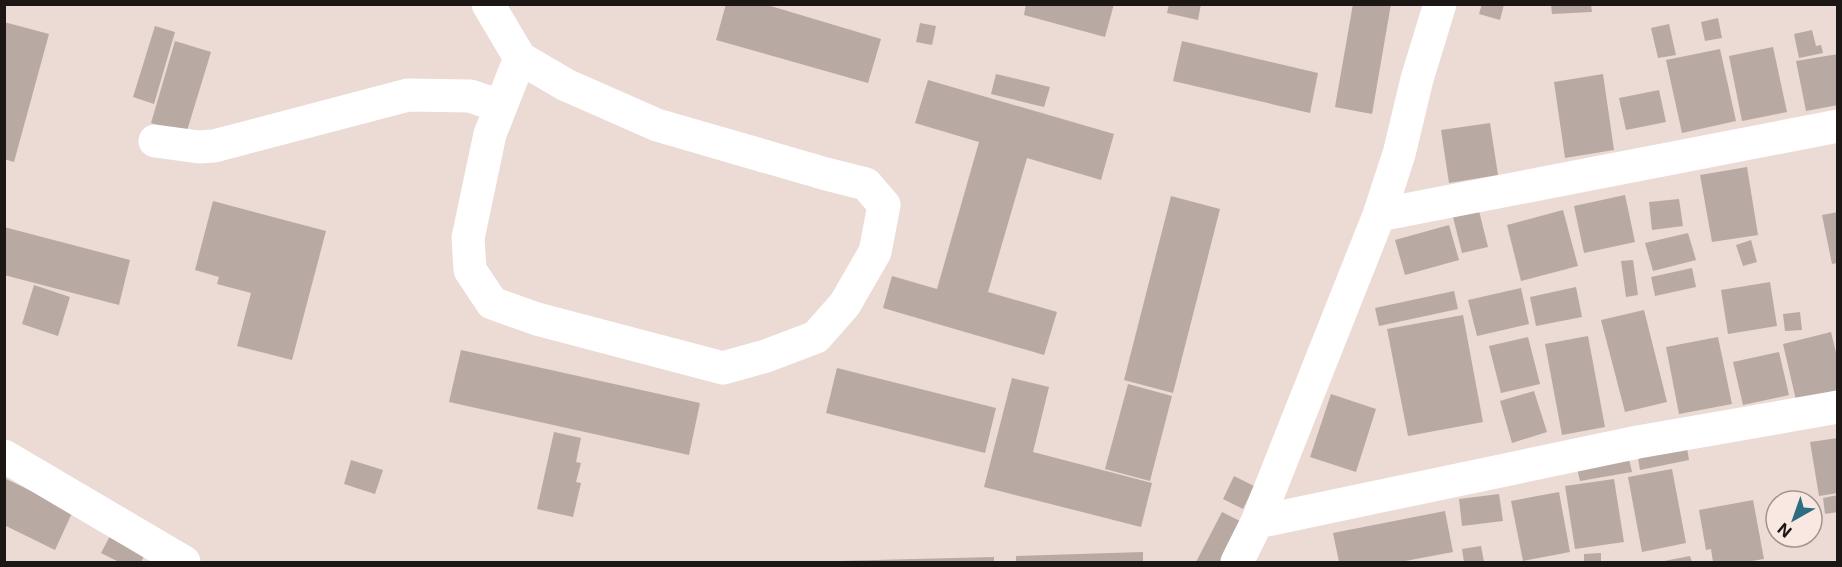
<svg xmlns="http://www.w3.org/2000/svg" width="1842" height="567" viewBox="0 0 1842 567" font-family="Inter,sans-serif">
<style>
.building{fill:#b9a9a3}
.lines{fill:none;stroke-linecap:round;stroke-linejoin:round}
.minor{stroke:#fff;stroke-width:33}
</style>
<rect width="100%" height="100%" fill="#ecdad4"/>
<path class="building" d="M726 4H764L881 39 868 83 716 40Z
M1026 4H1114L1105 37 1024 15Z
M1169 4H1201L1198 20 1167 13Z
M1353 4H1391L1372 114 1335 107Z
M1482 4H1504L1500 20 1479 14Z
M1551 5H1591L1592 12 1552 14Z
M1718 18 1722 38 1705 41 1701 22Z
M4 22 49 34 14 162 4 159Z
M920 23 936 26 932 45 916 42Z
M1669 24 1676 55 1658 58 1651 28Z
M155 26 175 32 154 104 133 97Z
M1812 30 1816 46 1821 45 1823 53 1799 58 1794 34Z
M175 41 211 52 186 134 151 123Z
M1182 41 1318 73 1310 113 1173 81Z
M1773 47 1787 112 1742 121 1729 56Z
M1720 49 1736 121 1682 133 1666 60Z
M1838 54V105L1806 111 1796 61Z
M996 74 1050 87 1044 107 991 94Z
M1603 74 1614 150 1565 158 1554 82Z
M928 80 1114 134 1101 180 1027 158 988 292 1057 312 1044 355 883 308 892 276 937 289 979 142 915 123Z
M1659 90 1666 122 1626 130 1619 98Z
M1490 123 1498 175 1449 183 1441 130Z
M1747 167 1758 235 1712 242 1700 175Z
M1625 195 1635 242 1584 253 1574 206Z
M1171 196 1220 209 1173 393 1124 380Z
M1679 199 1683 226 1652 230 1649 202Z
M213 201 326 231 292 360 237 346 251 293 217 284 219 277 195 270Z
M1563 210 1578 266 1521 281 1507 225Z
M1479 211 1488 247 1462 253 1453 217Z
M1838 212V263L1832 264 1822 215Z
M1449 225 1459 260 1405 275 1395 240Z
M4 227 130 260 119 305 4 275Z
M1688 233 1696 260 1653 271 1645 243Z
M1751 240 1757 262 1743 266 1736 245Z
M1633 260 1638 295 1626 297 1621 261Z
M1692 268 1696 287 1655 296 1651 277Z
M1770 282 1777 326 1728 334 1721 290Z
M34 285 70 297 58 336 22 324Z
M1576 287 1582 317 1536 326 1530 297Z
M1521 288 1529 324 1477 336 1468 300Z
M1454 291 1458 309 1379 326 1375 308Z
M1644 310 1667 402 1625 412 1601 320Z
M1800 312 1802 330 1785 331 1783 314Z
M1463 315 1483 422 1408 436 1387 329Z
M1831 332 1838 361V390L1796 400 1783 344Z
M1588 336 1605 427 1562 435 1545 344Z
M1528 337 1540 384 1501 393 1489 346Z
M1718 337 1732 404 1679 414 1666 347Z
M461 350 700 403 689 455 449 402Z
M1779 352 1789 395 1743 405 1733 362Z
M837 368 996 408 985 453 826 413Z
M1012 378 1049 387 1033 452 1152 483 1141 527 984 487Z
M1128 384 1172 396 1150 481 1105 469Z
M1534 391 1547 432 1512 443 1500 401Z
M1331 394 1376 409 1356 472 1310 457Z
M554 432 581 438 576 462 581 463 576 482 581 483 573 517 537 509Z
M1838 438V493L1819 496 1810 442Z
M1687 448 1689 460 1640 470 1638 458Z
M1629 459 1632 472 1580 481 1577 468Z
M351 460 383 470 375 494 344 484Z
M1672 469 1686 543 1642 552 1628 477Z
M1234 476 1254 486 1243 509 1223 499Z
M4 478 73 511 55 550 4 525Z
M1614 479 1624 542 1575 549 1565 486Z
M1559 492 1570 552 1523 561 1511 501Z
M1499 494 1503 521 1462 526 1459 499Z
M1838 495V512L1825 514 1823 498Z
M1753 500 1764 559 1746 562H1713L1711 549 1706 550 1699 510Z
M1445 511 1453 552 1400 562H1339L1333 533Z
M1222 512 1242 522 1221 562H1196Z
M111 534 146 553 141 562H119L101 553Z
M1481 546 1484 562H1464L1462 549Z
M1143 552V562H1016V556Z
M1601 553V562H1584V554Z
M1690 556 1692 562H1664V561Z
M994 557V562H836V561Z"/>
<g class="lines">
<path class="minor" d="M488 4 520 58 566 85 657 125 826 174 866 184 884 205 875 252 845 304 816 337 766 356 723 368 537 319 492 303 470 270 468 238 490 134 520 58
M155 141 199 147 214 146 408 95 470 96 500 106
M1379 215 1838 126
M4 456 184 562
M1257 522 1638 442 1838 407
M1237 562 1257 522 1379 215 1399 154 1417 79 1440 4"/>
</g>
<rect width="1842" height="567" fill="none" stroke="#1c1614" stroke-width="12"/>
<g transform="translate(1794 519) rotate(220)"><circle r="28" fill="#f9e7e1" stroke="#a1938f" stroke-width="1.5"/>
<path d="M0-4.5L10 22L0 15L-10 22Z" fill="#2c6d80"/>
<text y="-9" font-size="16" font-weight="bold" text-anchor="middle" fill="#1c1614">N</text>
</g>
</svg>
